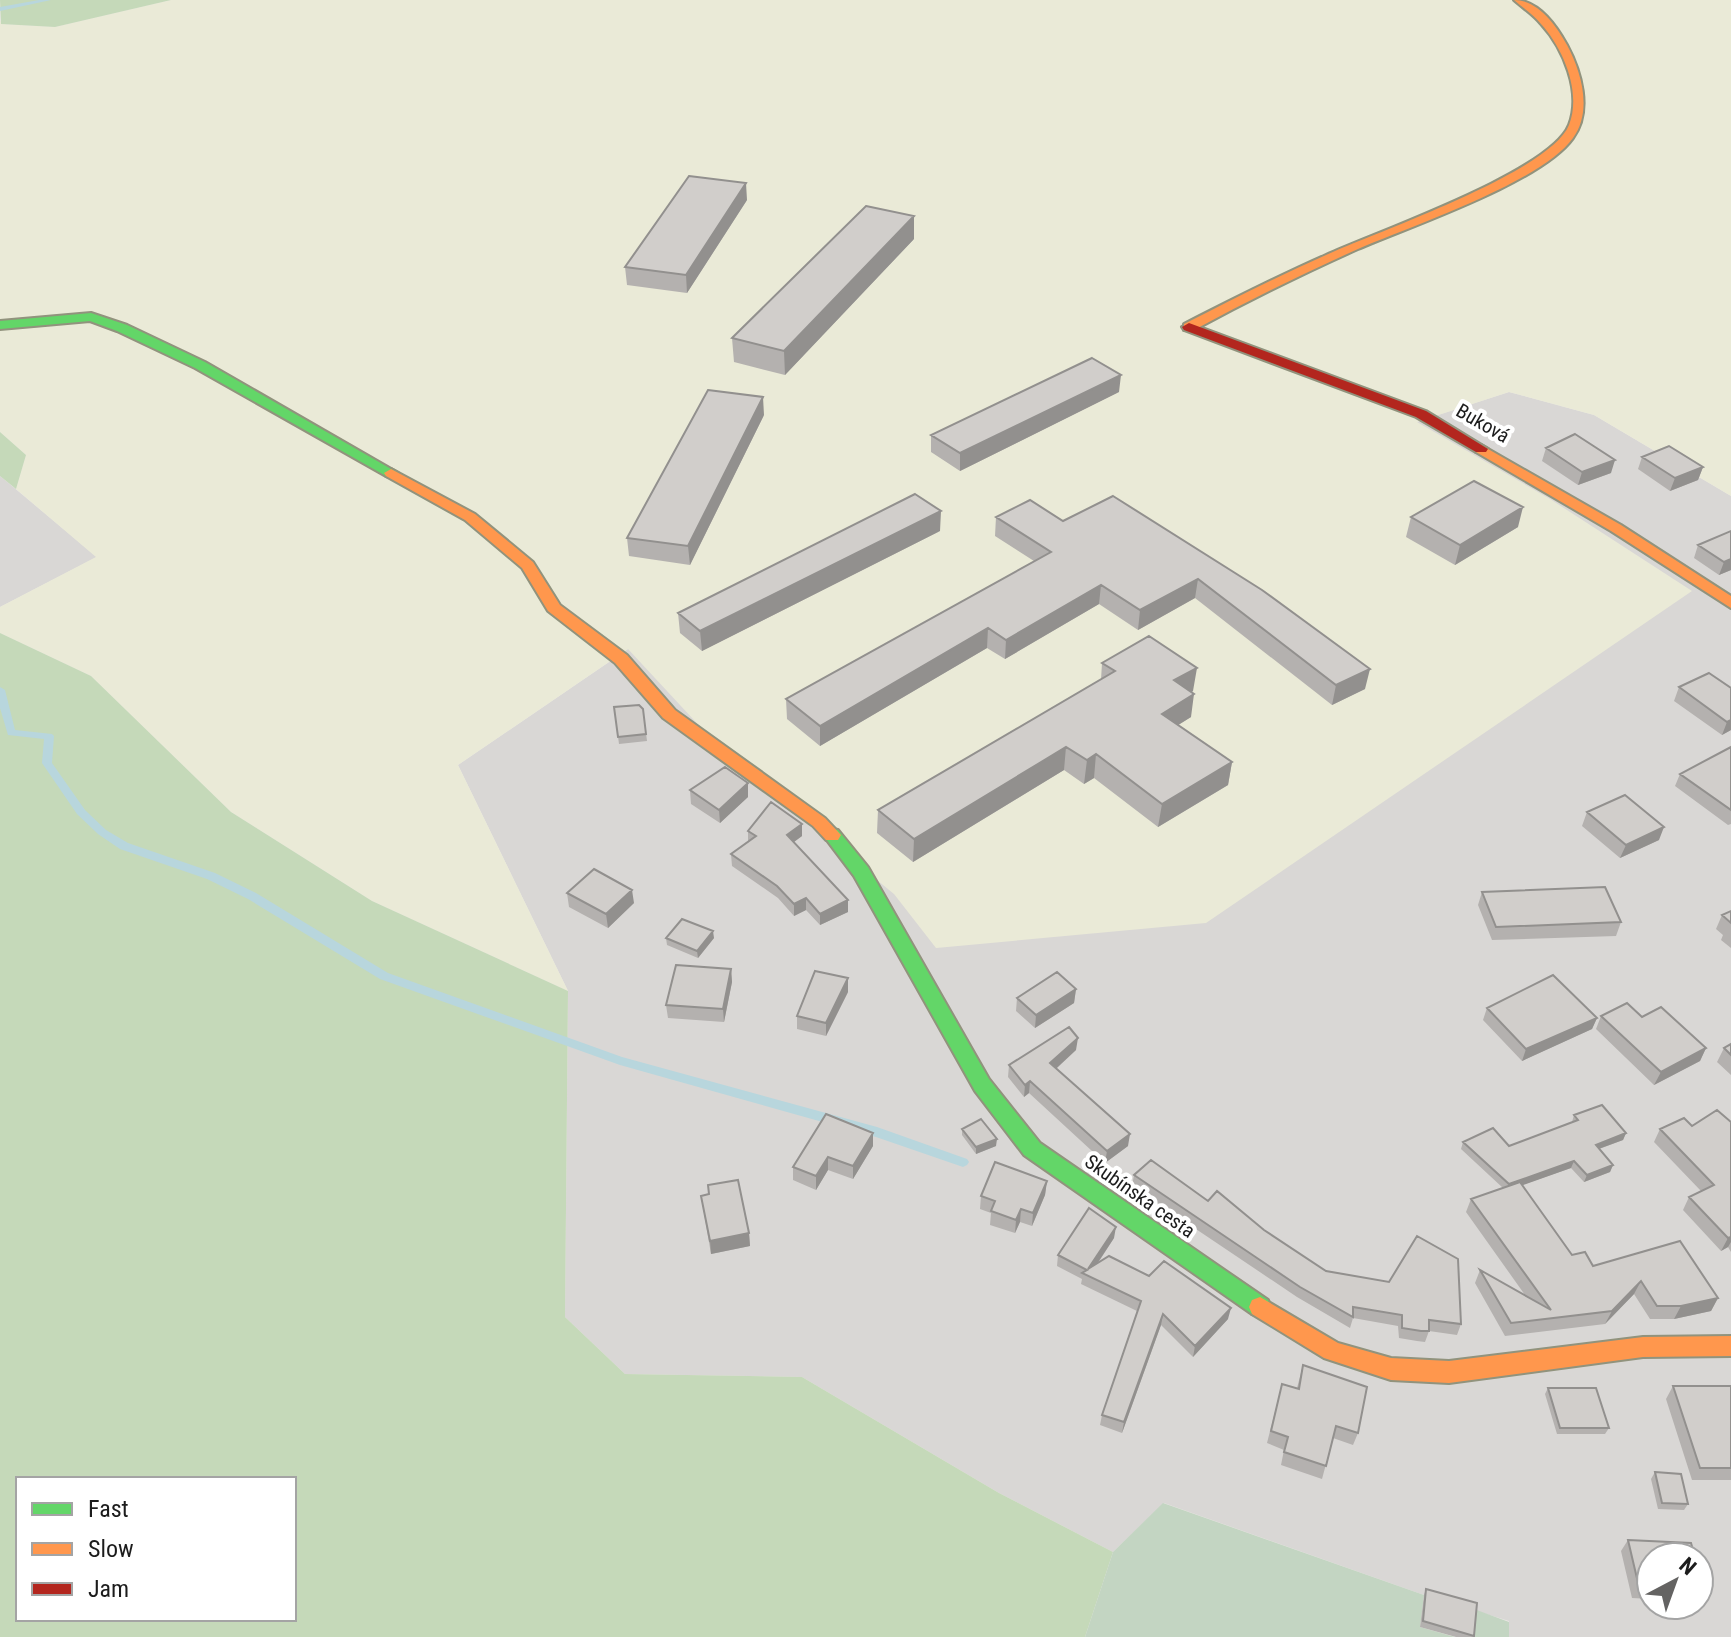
<svg xmlns="http://www.w3.org/2000/svg" width="1731" height="1637" viewBox="0 0 1731 1637" font-family="'Roboto Condensed',sans-serif">
<style>
.residential{fill:#d9d7d5;fill-rule:evenodd}
.farmland{fill:#eaead7}
.forest{fill:#c5d9b9;fill-rule:evenodd}
.cemetery{fill:#c3d5c2}
.lines{fill:none;stroke-linecap:round;stroke-linejoin:round}
.stream{fill:#b8d6dd;fill-rule:evenodd}
.fast-casing{stroke:#91937d;stroke-width:4}
.slow-casing{stroke:#91937d;stroke-width:4}
.jam-casing{stroke:#91937d;stroke-width:4}
.fast{fill:#63d668;fill-rule:evenodd}
.slow{fill:#ff974d;fill-rule:evenodd}
.jam{fill:#b3261e;fill-rule:evenodd}
.wall{fill:#b4b1af}
.shaded-wall{fill:#92908e}
.building{fill:#d1cecb;stroke:#92908e;stroke-width:2}
.labels{text-anchor:middle;dominant-baseline:central;stroke-width:8;stroke-linejoin:round;paint-order:stroke}
.street-label{font-size:20px;fill:#1c1c1c;stroke:#fff}
</style>
<rect width="100%" height="100%" fill="#eae8e4"/>
<path class="residential" d="M1509 392 1594 415 1731 496V1637H1509V1621L1424 1595 1164 1503 1113 1552 999 1493 802 1377 625 1374 565 1317 568 991 458 765 628 649 1416 422ZM1651 1557H1699V1605H1651Z
M0 476 97 557 0 607Z"/>
<path class="farmland" d="M171 0H1731V496L1594 415 1509 392 1417 422 1550 499 1692 591 1206 923 936 948 894 894 732 761 628 649 458 765 568 991 372 901 231 812 91 676 0 633V607L96 557 16 489 26 455 0 432V20L2 24 55 27Z"/>
<path class="forest" d="M0 0H171L55 27 1 24Z
M0 432 26 455 16 489 0 476Z
M0 633 91 676 231 812 372 901 568 991 565 1317 625 1374 802 1377 999 1493 1113 1552 1085 1637H0ZM294 1479V1619H18V1479Z"/>
<path class="cemetery" d="M1163 1503 1424 1595 1420 1627 1455 1637H1085L1113 1552Z
M1474 1609 1509 1622V1637H1472Z"/>
<g class="lines">
<path class="stream" d="M39 0H51L0 11V7Z
M0 687 5 690 15 730 52 734 54 736 52 763 85 810 106 830 128 843 215 873 256 893 388 973 622 1057 877 1127 967 1159 969 1162 967 1165 963 1167 876 1137 620 1065 380 979 248 899 207 879 120 849 98 834 77 814 42 763 44 739 8 735 0 708Z"/>
<g class="fast-casing">
<path id="fast" d="M91 313 127 325 205 362 398 473 391 477 386 476 195 368 117 331 90 321 0 329V321Z
M832 829 838 830 868 867 989 1079 1040 1143 1268 1300 1271 1307 1268 1314 1260 1317 1252 1314 1024 1155 975 1091 854 876 823 835Z"/>
</g>
<g class="slow-casing">
<path id="slow" d="M1514 0C1538 0 1556 25 1567 45 1581 71 1593 111 1573 138 1542 182 1411 226 1358 249 1302 274 1248 301 1194 330H1184V324C1231 300 1278 276 1326 255 1376 232 1550 172 1569 125 1582 92 1563 48 1541 24 1533 14 1523 8 1514 0Z
M1481 445 1621 525 1731 596V608L1611 531 1476 452V446Z
M391 469 475 514 533 562 560 605 627 655 675 710 825 818 841 835 838 840H826L813 826 663 718 615 663 548 611 522 568 465 520 386 476 384 473Z
M1260 1297 1338 1343 1391 1358 1449 1361 1643 1337 1731 1336V1356L1643 1357 1449 1383 1391 1380 1324 1358 1252 1314 1249 1307 1252 1300Z"/>
</g>
<g class="jam-casing">
<path id="jam" d="M1189 323 1426 411 1488 449 1486 452H1476L1416 417 1184 330 1182 327Z"/>
</g>
<use href="#fast" class="fast"/>
<use href="#slow" class="slow"/>
<use href="#jam" class="jam"/>
</g>
<path class="wall" d="M747 200 687 293 627 285 625 267Z
M914 239 785 375 734 362 732 338Z
M1119 392 960 471 931 452V435Z
M764 415 690 565 629 556 627 538Z
M1546 448 1611 473 1578 485 1542 461Z
M1642 457 1703 467 1698 480 1670 491 1638 469Z
M1113 496 1365 689 1332 705 1195 598 1138 630 1099 604 1005 659 987 648 820 746 787 719 786 699 1034 561 995 536 996 517 1063 521Z
M1411 517 1518 527 1455 565 1406 537Z
M940 531 702 651 680 633 678 613Z
M1731 531V570L1719 575 1694 558 1698 545Z
M1102 663 1193 691 1191 692V717L1178 725 1232 762 1228 785 1158 827 1094 778 1084 784 1064 770 913 862 877 833 878 810 1101 680Z
M1679 687 1731 688V730L1722 735 1674 701Z
M614 707 643 709 647 741 619 744Z
M1731 747V824L1728 825 1675 786 1680 774Z
M748 783V797L720 823 691 804 690 790Z
M1587 812 1659 840 1620 858 1582 826Z
M748 831 802 836 794 842 848 912 820 925 806 910 794 916 778 898 732 866 731 854 748 842Z
M1482 892 1621 922 1616 936 1492 940 1478 905Z
M567 893 634 903 608 928 569 907Z
M1731 911V948L1721 940 1723 935 1716 929 1722 915Z
M666 938H714L698 958 667 945Z
M731 969 732 982 724 1022 668 1018 666 1005Z
M1076 989 1074 1003 1035 1028 1016 1011 1017 998Z
M848 992 826 1036 797 1029V1016Z
M1487 1008 1597 1018 1592 1029 1522 1061 1483 1020Z
M1601 1016 1706 1048 1700 1061 1654 1085 1596 1029Z
M1731 1044V1075L1717 1062 1724 1048Z
M1076 1050 1056 1069 1128 1146 1105 1163 1029 1093 1024 1097 1008 1077 1009 1065Z
M1574 1115 1626 1133 1623 1140 1599 1149 1613 1165 1610 1172 1584 1182 1571 1168 1522 1185 1572 1255 1593 1266 1718 1298 1711 1311 1674 1319H1650L1634 1294 1605 1324 1505 1336 1475 1283 1480 1270 1525 1295 1466 1212 1471 1199 1503 1188 1461 1149 1463 1142 1509 1146 1572 1122Z
M1731 1122V1252L1728 1247 1721 1251 1683 1210 1689 1197 1701 1191 1654 1142 1660 1129Z
M962 1129 996 1146 976 1154 962 1135Z
M873 1133V1146L853 1179 828 1170 816 1190 793 1180V1167Z
M1134 1175 1208 1201 1264 1230 1326 1271 1461 1324 1457 1335 1429 1331 1425 1342 1417 1341 1399 1338 1398 1326 1353 1318 1350 1328 1297 1297 1132 1186Z
M1047 1181 1045 1195 1032 1226 1020 1222 1015 1233 990 1225 991 1213 980 1209 981 1196Z
M708 1185 749 1233 750 1246 711 1254 701 1196 708 1195Z
M1114 1238 1098 1263 1228 1319 1193 1357 1161 1325 1122 1433 1100 1425 1102 1415 1137 1311 1081 1284 1082 1279 1057 1266 1058 1255Z
M1303 1365 1358 1433 1353 1445 1333 1438 1322 1479 1281 1465 1284 1450 1267 1443 1282 1384 1297 1388Z
M1673 1386H1731V1480H1692L1666 1399Z
M1548 1388 1609 1428 1605 1434H1557L1545 1394Z
M1655 1472 1688 1504 1684 1510 1658 1509 1651 1479Z
M1628 1540 1651 1557V1599L1632 1598 1621 1551Z
M1426 1589 1474 1636V1637H1456L1420 1627 1424 1595Z"/>
<path class="shaded-wall" d="M746 183 747 200 687 293 686 275Z
M914 216V239L785 375 784 351Z
M1121 375 1119 392 960 471V453Z
M763 397 764 415 690 565 688 546Z
M1615 460 1611 473 1578 485 1582 472Z
M1703 467 1698 480 1670 491 1675 478Z
M1523 507 1518 527 1455 565 1460 545Z
M941 511 940 531 702 651 700 631Z
M1731 559V570L1719 575 1724 562Z
M1198 579 1195 598 1138 630 1140 610Z
M1101 585 1099 604 1005 659 1006 640Z
M988 628 987 648 820 746V726Z
M1197 668 1193 691 1171 703 1174 680Z
M1370 669 1365 689 1332 705 1336 685Z
M1194 694 1191 717 1159 737 1162 714Z
M1731 720V730L1722 735 1727 722Z
M1066 747 1064 770 913 862 914 839Z
M1096 754 1094 778 1084 784 1087 760Z
M1232 762 1228 785 1158 827 1162 804Z
M748 783V797L720 823 719 810Z
M802 824V836L787 847V835Z
M1664 827 1659 840 1620 858 1626 845Z
M632 890 634 903 608 928 606 914Z
M806 898V910L794 916V904Z
M848 900V912L820 925V914Z
M713 931 714 938 698 958 697 951Z
M731 969 732 982 724 1022 723 1009Z
M848 978V992L826 1036V1023Z
M1076 989 1074 1003 1035 1028 1036 1015Z
M1597 1018 1592 1029 1522 1061 1526 1049Z
M1078 1038 1076 1050 1049 1075 1050 1063Z
M1706 1048 1700 1061 1654 1085 1661 1072Z
M1030 1081 1029 1093 1024 1097 1025 1085Z
M873 1133V1146L853 1179V1166Z
M1626 1133 1623 1140 1593 1151 1596 1145Z
M1130 1134 1128 1146 1105 1163 1107 1151Z
M997 1139 996 1146 976 1154V1147Z
M828 1157V1170L816 1190V1176Z
M1574 1161 1571 1168 1506 1191 1509 1184Z
M1613 1165 1610 1172 1584 1182 1587 1175Z
M1047 1181 1045 1195 1032 1226 1033 1213Z
M1021 1209 1020 1222 1015 1233 1016 1220Z
M1116 1227 1114 1238 1089 1276 1088 1269Z
M749 1233 750 1246 711 1254 710 1241Z
M1731 1237V1242L1728 1247 1721 1251 1728 1238Z
M1641 1281 1634 1294 1605 1324 1612 1311Z
M1718 1298 1711 1311 1674 1319 1681 1306Z
M1231 1308 1228 1319 1193 1357 1195 1346Z
M1163 1314 1161 1325 1122 1433 1124 1422Z"/>
<path class="building" d="M689 176 746 183 686 275 625 267Z
M866 206 914 216 784 351 732 338Z
M1092 358 1121 375 960 453 931 435Z
M708 390 763 397 688 546 627 538Z
M1575 434 1615 460 1582 472 1546 448Z
M1669 446 1703 467 1675 478 1642 457Z
M1474 481 1523 507 1460 545 1411 517Z
M915 494 941 511 700 631 678 613Z
M1113 496 1262 590 1370 669 1336 685 1198 579 1140 610 1101 585 1006 640 988 628 820 726 786 699 1051 552 996 517 1030 500 1063 521Z
M1731 531V559L1724 562 1698 545Z
M1149 636 1197 668 1174 680 1194 694 1162 714 1232 762 1162 804 1096 754 1087 760 1066 747 914 839 878 810 1115 671 1102 663Z
M1709 673 1731 688V720L1727 722 1679 687Z
M639 705 643 709 646 734 618 737 614 707Z
M1731 747V810L1680 774Z
M725 767 748 783 719 810 690 790Z
M1625 795 1664 827 1626 845 1587 812Z
M771 802 802 824 787 835 848 900 820 914 806 898 794 904 777 886 731 854 756 836 748 831Z
M594 869 632 890 606 914 567 893Z
M1605 887 1621 922 1496 927 1482 892Z
M1731 911V923L1722 915Z
M682 919 713 931 697 951 666 938Z
M676 965 731 969 723 1009 666 1005Z
M815 971 848 978 826 1023 797 1016Z
M1057 972 1076 989 1036 1015 1017 998Z
M1553 975 1597 1018 1526 1049 1487 1008Z
M1627 1003 1642 1017 1661 1007 1706 1048 1661 1072 1601 1016Z
M1069 1027 1078 1038 1050 1063 1130 1134 1107 1151 1030 1081 1025 1085 1009 1065Z
M1731 1044V1055L1724 1048Z
M1602 1105 1626 1133 1596 1145 1613 1165 1587 1175 1574 1161 1509 1184 1463 1142 1493 1128 1509 1146 1578 1120 1574 1115Z
M1717 1110 1731 1122V1237L1728 1238 1689 1197 1714 1185 1660 1129 1684 1118 1692 1126Z
M826 1114 873 1133 853 1166 828 1157 816 1176 793 1167Z
M981 1119 997 1139 976 1147 962 1129Z
M1151 1160 1208 1201 1217 1191 1264 1230 1326 1271 1389 1282 1417 1236 1458 1259 1461 1324 1429 1320V1331H1421L1402 1328V1315L1353 1307V1317L1300 1287 1134 1175Z
M995 1162 1047 1181 1033 1213 1021 1209 1016 1220 991 1211 995 1201 981 1196Z
M738 1180 749 1233 710 1241 701 1196 709 1194 708 1185Z
M1520 1182 1572 1255 1585 1252 1593 1266 1680 1241 1718 1298 1681 1306H1657L1641 1281 1612 1311 1511 1323 1480 1270 1551 1310 1471 1199Z
M1089 1208 1116 1227 1088 1269 1109 1256 1149 1276 1164 1261 1231 1308 1195 1346 1163 1314 1124 1422 1102 1415 1141 1301 1082 1273 1087 1270 1058 1255Z
M1303 1365 1367 1387 1358 1433 1336 1426 1326 1466 1284 1452 1288 1437 1271 1431 1282 1384 1299 1389Z
M1673 1386H1731V1468H1700Z
M1548 1388H1596L1609 1428H1560Z
M1655 1472 1681 1474 1688 1504 1662 1503Z
M1628 1540 1691 1543 1695 1557H1651V1587H1639Z
M1699 1573 1704 1590H1699Z
M1426 1589 1477 1603 1474 1636 1423 1621Z"/>
<g class="labels">
<g class="street-label">
<text transform="translate(1483 423) rotate(30)">Buková</text>
<text transform="translate(1140 1196) rotate(35)">Skubínska cesta</text>
</g>
</g>
<rect x="16" y="1477" width="280" height="144" fill="#ffffff" stroke="#a4a4a4" stroke-width="2"/>
<rect x="32" y="1503" width="40" height="12" fill="#63d668" stroke="#a4a4a4" stroke-width="2"/>
<text x="88" y="1517" font-size="24" fill="#1c1c1c">Fast</text>
<rect x="32" y="1543" width="40" height="12" fill="#ff974d" stroke="#a4a4a4" stroke-width="2"/>
<text x="88" y="1557" font-size="24" fill="#1c1c1c">Slow</text>
<rect x="32" y="1583" width="40" height="12" fill="#b3261e" stroke="#a4a4a4" stroke-width="2"/>
<text x="88" y="1597" font-size="24" fill="#1c1c1c">Jam</text>
<g transform="translate(1675 1581) rotate(41)"><circle r="38" fill="#ffffff" stroke="#a4a4a4" stroke-width="2"/>
<path d="M0-6L14 30L0 20L-14 30Z" fill="#646362"/>
<text y="-12" font-size="22" font-weight="bold" text-anchor="middle" fill="#1c1c1c">N</text>
</g>
</svg>
